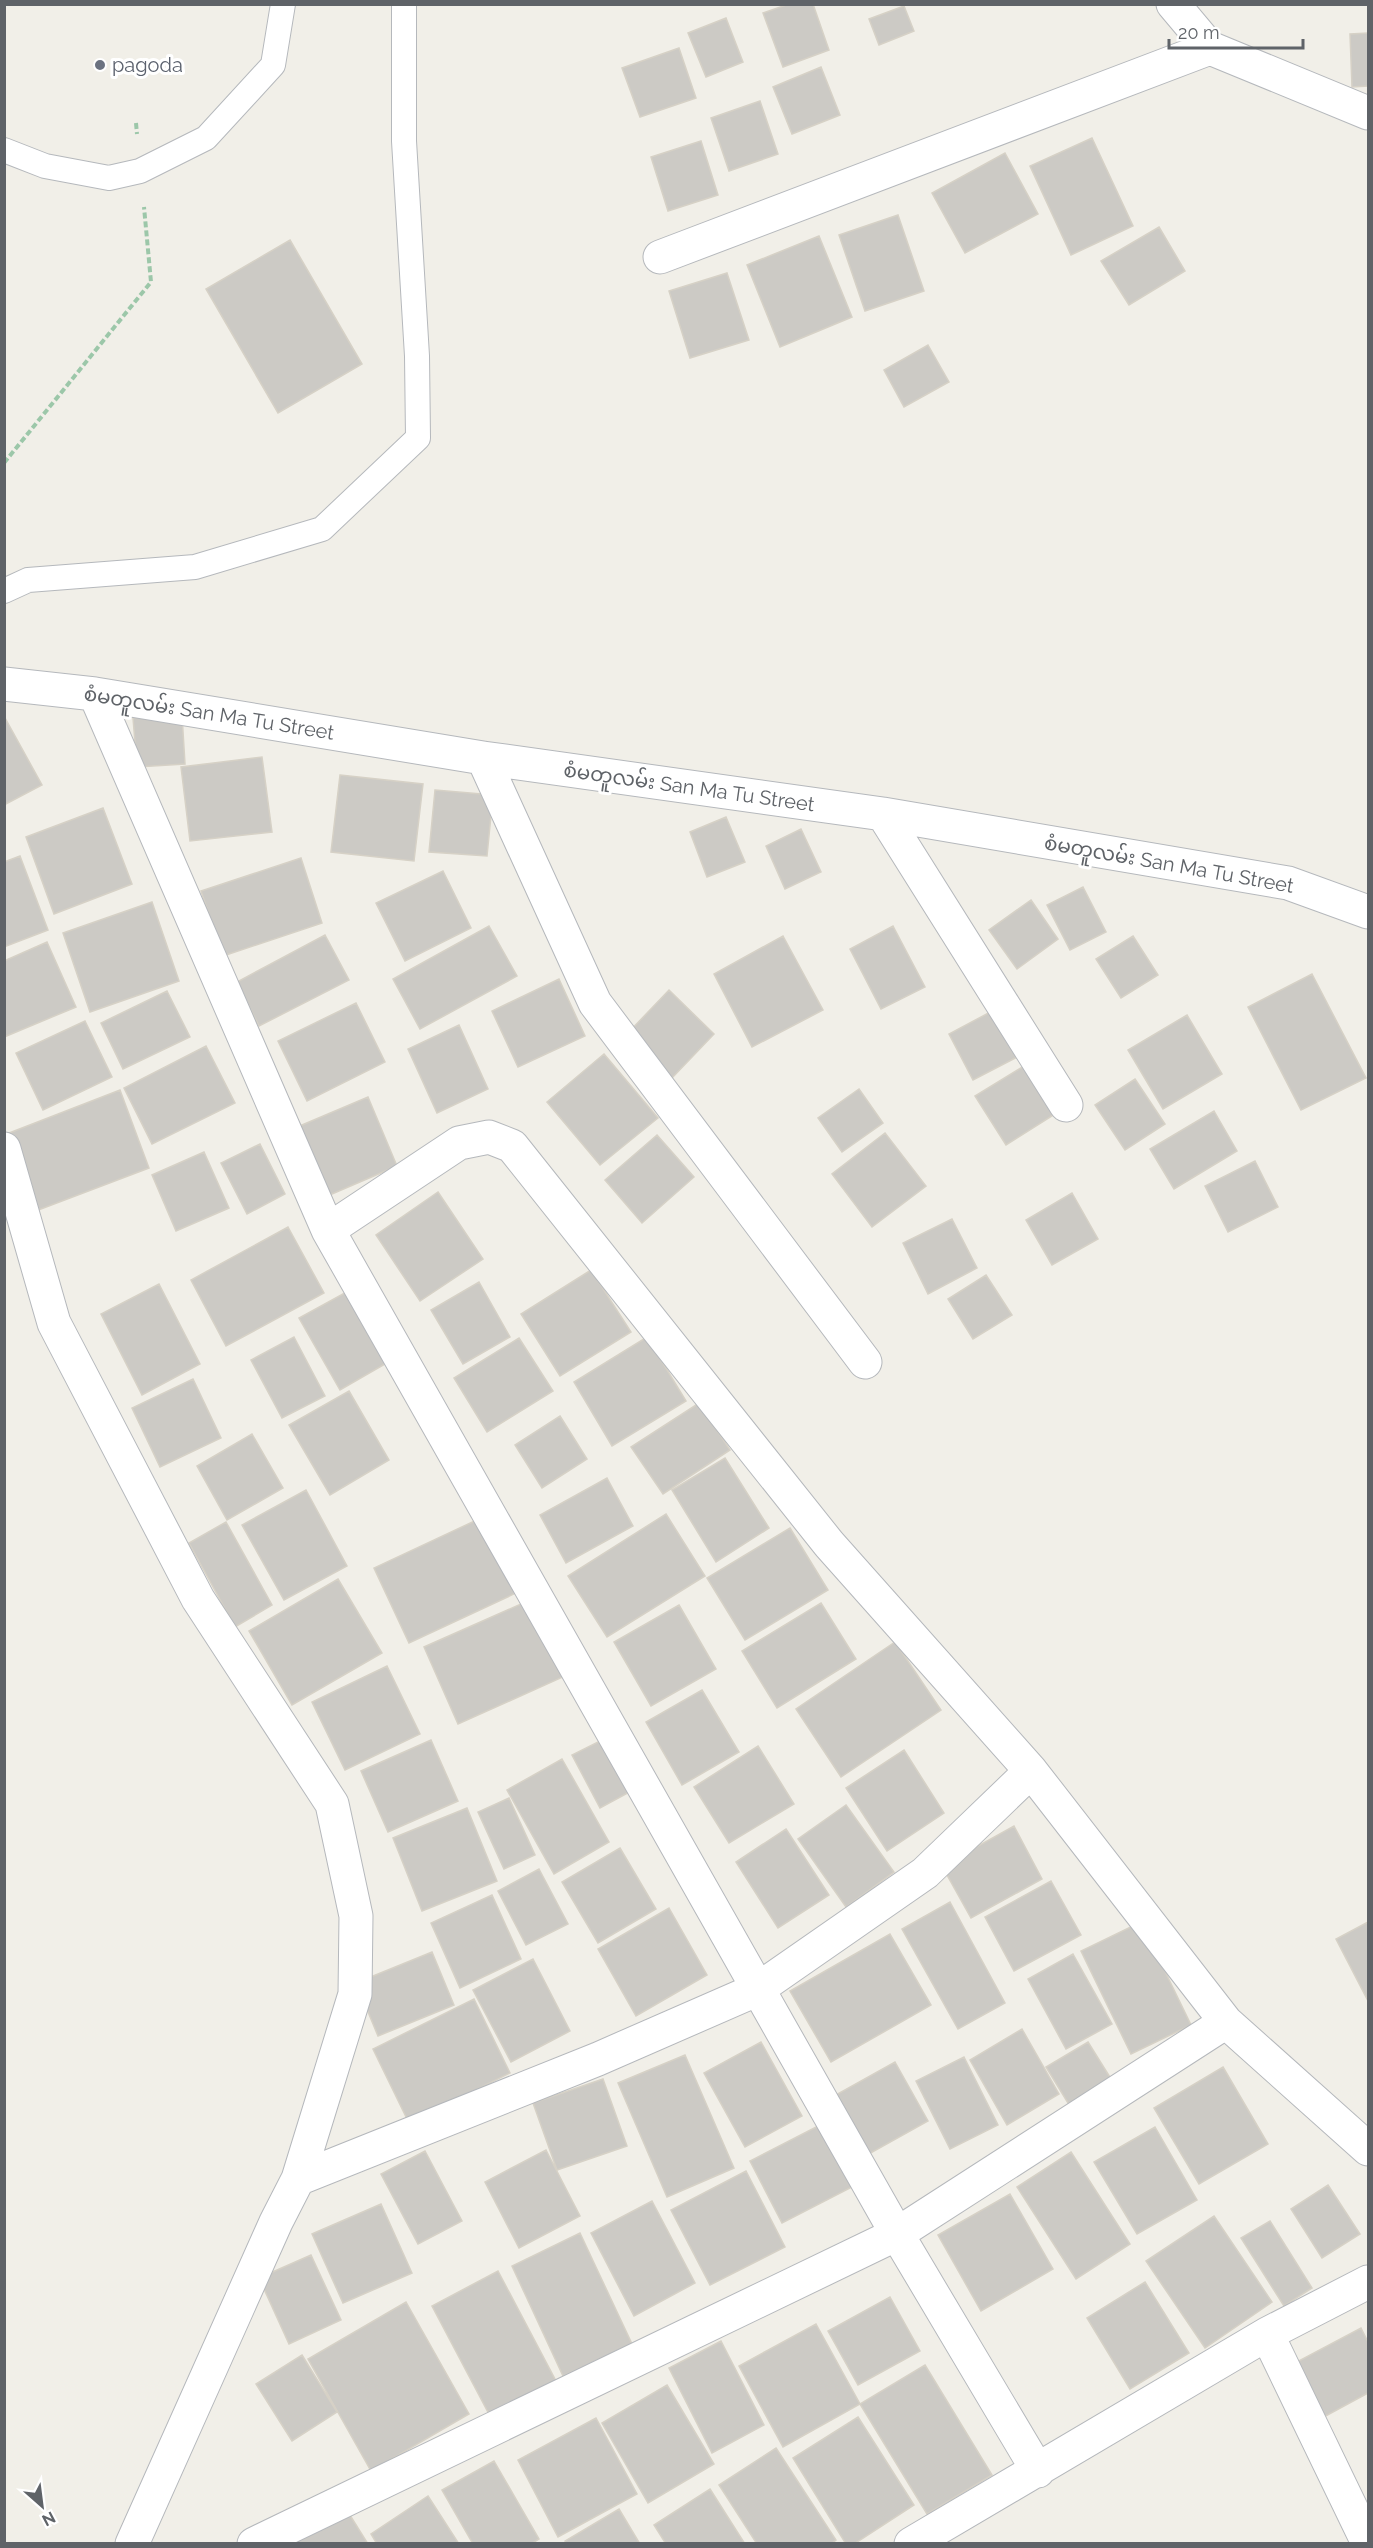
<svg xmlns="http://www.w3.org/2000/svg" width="1373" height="2548" viewBox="0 0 1373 2548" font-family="Raleway,'Noto Sans Myanmar',sans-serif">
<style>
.building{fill:#cccac5;stroke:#d6d1c6;stroke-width:1.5}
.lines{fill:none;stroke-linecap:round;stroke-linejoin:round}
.lane-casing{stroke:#b5b8bc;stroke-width:26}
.street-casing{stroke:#b5b8bc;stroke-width:35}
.path{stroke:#9cc7a9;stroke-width:4;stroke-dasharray:6 3;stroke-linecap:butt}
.lane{stroke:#fff;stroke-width:24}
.street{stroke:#fff;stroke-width:33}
.worship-dot{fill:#6b7280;stroke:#fff;stroke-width:2}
.labels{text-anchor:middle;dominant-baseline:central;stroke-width:6;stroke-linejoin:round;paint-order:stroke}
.worship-label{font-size:20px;fill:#5b616d;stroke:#fff;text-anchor:start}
.street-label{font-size:20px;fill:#5f6368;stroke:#fff}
</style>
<rect width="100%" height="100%" fill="#f1efe8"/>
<path class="building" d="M789 4H813L829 50 783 67 763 13Z
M904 6 914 31 879 45 869 19Z
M726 18 743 62 706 77 688 33Z
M1368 33V86L1352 87 1350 34Z
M679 48 696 98 640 117 622 68Z
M821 67 840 115 792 134 773 87Z
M760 101 778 154 729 171 711 118Z
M1092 138 1133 226 1071 255 1030 166Z
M701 141 718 195 668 211 651 157Z
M1005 153 1038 214 965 253 932 193Z
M898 215 924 291 865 311 839 235Z
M1159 227 1185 271 1129 305 1101 261Z
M819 236 852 317 780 347 747 265Z
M290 240 362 364 278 413 206 289Z
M727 273 749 340 690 358 669 291Z
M928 345 949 382 904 407 884 370Z
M182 715 185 764 137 767 133 718Z
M4 716 42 785 4 805Z
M262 757 272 832 190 841 181 767Z
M340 775 423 784 414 861 331 852Z
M435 790 493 795 487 856 429 852Z
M103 808 132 884 54 914 26 837Z
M726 817 745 862 707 877 690 832Z
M801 829 821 872 785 889 766 846Z
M20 856 48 930 4 947V862Z
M301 858 322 923 223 956 201 891Z
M443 871 471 928 405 961 376 903Z
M1083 887 1106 932 1070 950 1047 905Z
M1031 900 1058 939 1017 969 989 930Z
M152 902 179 981 90 1012 63 933Z
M489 926 517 976 420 1029 393 979Z
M893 926 925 987 881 1009 850 949Z
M325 935 349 980 259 1026 237 982Z
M783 936 823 1010 752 1047 714 974Z
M1133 936 1158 975 1121 998 1096 959Z
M47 942 76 1007 4 1037V961Z
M1312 974 1366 1078 1301 1110 1248 1007Z
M559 979 585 1036 518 1067 492 1011Z
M669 990 714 1034 672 1078 627 1034Z
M167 991 190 1037 123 1069 101 1023Z
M356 1003 385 1062 307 1101 278 1041Z
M996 1009 1021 1055 973 1080 949 1034Z
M1187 1015 1222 1074 1163 1109 1128 1050Z
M85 1021 112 1077 43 1110 16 1053Z
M459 1025 488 1089 437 1113 408 1049Z
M206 1046 235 1103 152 1144 124 1088Z
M604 1054 658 1118 600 1165 547 1102Z
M1024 1066 1055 1114 1006 1145 975 1096Z
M1135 1079 1165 1124 1125 1150 1095 1105Z
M859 1089 883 1123 842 1152 818 1118Z
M120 1090 149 1168 33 1212 4 1135Z
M368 1097 397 1166 325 1197 295 1128Z
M1214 1111 1237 1151 1174 1189 1150 1149Z
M885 1133 926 1186 872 1227 832 1174Z
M657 1135 694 1177 642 1223 605 1180Z
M260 1144 285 1194 247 1214 221 1163Z
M204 1152 229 1208 176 1231 152 1175Z
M1255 1161 1278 1207 1228 1232 1205 1186Z
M438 1192 483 1259 420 1301 376 1235Z
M1072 1193 1098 1239 1052 1265 1026 1220Z
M952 1219 977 1268 928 1294 903 1243Z
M288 1227 324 1293 226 1346 191 1280Z
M591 1270 631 1332 560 1376 521 1314Z
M986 1275 1012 1315 973 1339 948 1299Z
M479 1282 510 1337 463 1364 431 1310Z
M159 1284 200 1364 142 1395 101 1314Z
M352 1289 392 1360 340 1390 299 1318Z
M294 1337 325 1396 282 1418 251 1360Z
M647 1337 686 1401 612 1446 574 1382Z
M519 1338 553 1391 487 1432 454 1378Z
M193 1379 221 1438 160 1467 132 1408Z
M349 1391 389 1460 330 1495 289 1425Z
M699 1403 730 1450 663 1494 631 1447Z
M560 1416 587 1459 542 1488 515 1445Z
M252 1434 283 1488 227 1520 197 1466Z
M725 1458 769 1528 716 1562 672 1490Z
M607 1478 633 1526 566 1563 540 1515Z
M306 1490 347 1566 284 1600 242 1525Z
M666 1514 705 1576 607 1637 568 1576Z
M481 1518 516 1593 409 1643 374 1568Z
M226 1522 272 1605 235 1627 189 1543Z
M790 1528 828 1590 745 1640 707 1578Z
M338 1579 382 1653 292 1705 249 1631Z
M530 1600 565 1676 458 1724 424 1647Z
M821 1603 856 1659 777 1708 742 1651Z
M679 1605 716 1669 651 1706 614 1642Z
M895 1642 941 1710 841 1777 796 1709Z
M387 1666 420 1734 345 1770 312 1702Z
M702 1690 739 1752 682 1785 646 1722Z
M610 1736 637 1788 600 1808 572 1755Z
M431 1740 458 1801 388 1832 361 1771Z
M758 1746 794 1804 729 1843 694 1787Z
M904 1750 944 1813 887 1851 846 1788Z
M562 1759 609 1842 554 1874 507 1790Z
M509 1798 535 1855 504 1869 478 1812Z
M846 1805 894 1872 846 1907 798 1839Z
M467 1808 497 1881 422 1911 393 1838Z
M1014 1826 1042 1879 971 1918 942 1866Z
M786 1829 829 1895 778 1928 736 1862Z
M620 1848 656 1909 598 1943 562 1882Z
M539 1869 568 1924 526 1945 498 1891Z
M1051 1881 1081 1935 1014 1971 985 1917Z
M492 1895 521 1959 460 1988 431 1923Z
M950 1902 1005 2003 958 2029 902 1929Z
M669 1908 707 1975 636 2016 598 1949Z
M1141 1922 1191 2025 1131 2054 1081 1951Z
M1368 1922V2001L1336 1939Z
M890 1934 931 2005 831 2062 790 1991Z
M432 1952 454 2005 378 2036 356 1983Z
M1073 1954 1112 2024 1066 2049 1028 1979Z
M533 1959 570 2031 511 2062 473 1990Z
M474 1999 510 2073 409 2123 373 2049Z
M1022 2029 1059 2094 1007 2125 970 2060Z
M761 2042 802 2116 745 2147 704 2073Z
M1088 2042 1113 2082 1071 2108 1046 2067Z
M685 2055 734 2168 667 2197 618 2083Z
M964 2057 998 2125 950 2149 916 2081Z
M895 2062 928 2121 867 2155 834 2096Z
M1223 2067 1268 2144 1199 2184 1154 2108Z
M603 2079 627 2146 557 2170 533 2103Z
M820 2125 852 2187 782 2223 750 2161Z
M1155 2127 1197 2200 1137 2234 1094 2162Z
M546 2150 580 2216 519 2248 485 2182Z
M425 2151 462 2221 418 2244 381 2174Z
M1071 2152 1130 2244 1076 2279 1017 2187Z
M746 2171 785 2247 710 2285 671 2210Z
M1328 2185 1360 2234 1322 2258 1291 2209Z
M1010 2194 1053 2269 981 2311 938 2235Z
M652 2201 695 2283 634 2316 591 2233Z
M381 2204 412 2273 343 2303 312 2234Z
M1214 2216 1272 2302 1205 2348 1146 2261Z
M1270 2221 1312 2288 1284 2306 1241 2238Z
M580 2233 632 2344 563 2376 512 2266Z
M311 2255 341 2320 289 2344 259 2278Z
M498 2271 556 2381 490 2416 432 2306Z
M1145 2282 1189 2353 1130 2389 1087 2318Z
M890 2297 920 2351 858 2385 828 2331Z
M406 2302 469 2414 371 2471 308 2359Z
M816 2324 860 2404 783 2447 739 2366Z
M1361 2328 1368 2342V2393L1322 2418 1293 2364Z
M721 2341 764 2425 712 2453 669 2368Z
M302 2355 337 2412 292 2441 256 2384Z
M925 2365 992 2475 927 2514 860 2404Z
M667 2385 714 2464 648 2503 602 2423Z
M858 2417 914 2505 854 2544H846L793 2458Z
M596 2418 637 2494 558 2537 518 2460Z
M776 2448 836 2540 831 2544H757L719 2485Z
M494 2461 539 2539 531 2544H473L442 2490Z
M710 2489 745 2544H666L654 2525Z
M428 2496 459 2544H377L371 2534Z
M343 2504 368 2544H282Z
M619 2509 640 2544H566L565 2541Z"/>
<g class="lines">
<g class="lane-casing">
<path id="lane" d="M4 150 45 166 109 178 140 171 206 138 273 65 283 4
M4 591 28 580 195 567 322 529 418 438 417 356 404 141V4"/>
</g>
<g class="street-casing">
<path id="street" d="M1173 4 1210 48 1368 113
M660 257 1210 48
M4 684 95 694 483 758 883 814 1288 883 1368 912
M95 694 328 1230 897 2234 1038 2471
M483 758 595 1003 865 1362
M883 814 1066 1105
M4 1149 54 1323 198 1599 332 1804 356 1916 355 1994 298 2179 276 2222 132 2544
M328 1230 459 1143 489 1137 512 1146 829 1544 1031 1771 1226 2022 1368 2149
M298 2179 598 2059 758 1989 925 1873 1031 1771
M1267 2334 1368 2543
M254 2544 897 2234 1226 2022
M911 2544 1267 2334 1368 2282"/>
</g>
<path class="path" d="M136 123 137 134
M4 463 151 282 144 207"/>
<use href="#lane" class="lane"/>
<use href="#street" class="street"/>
</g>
<circle class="worship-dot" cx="100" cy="65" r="6"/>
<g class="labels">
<g class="worship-label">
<text x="112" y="65">pagoda</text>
</g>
<g class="street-label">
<text transform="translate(209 713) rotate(9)">စံမတူလမ်း San Ma Tu Street</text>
<text transform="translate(689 787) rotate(8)">စံမတူလမ်း San Ma Tu Street</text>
<text transform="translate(1169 864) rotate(10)">စံမတူလမ်း San Ma Tu Street</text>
</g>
</g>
<rect width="1373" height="2548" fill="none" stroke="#5f6368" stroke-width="12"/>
<g transform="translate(42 2506) rotate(152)" stroke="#ffffff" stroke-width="4.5" paint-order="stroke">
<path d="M0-4.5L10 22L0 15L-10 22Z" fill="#5f6368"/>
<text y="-9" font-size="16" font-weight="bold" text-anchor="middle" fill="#5f6368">N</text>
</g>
<path d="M1169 39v9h134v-9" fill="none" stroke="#5f6368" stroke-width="3"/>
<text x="1178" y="39" font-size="18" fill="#5f6368" stroke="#ffffff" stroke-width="4.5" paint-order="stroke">20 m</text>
</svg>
